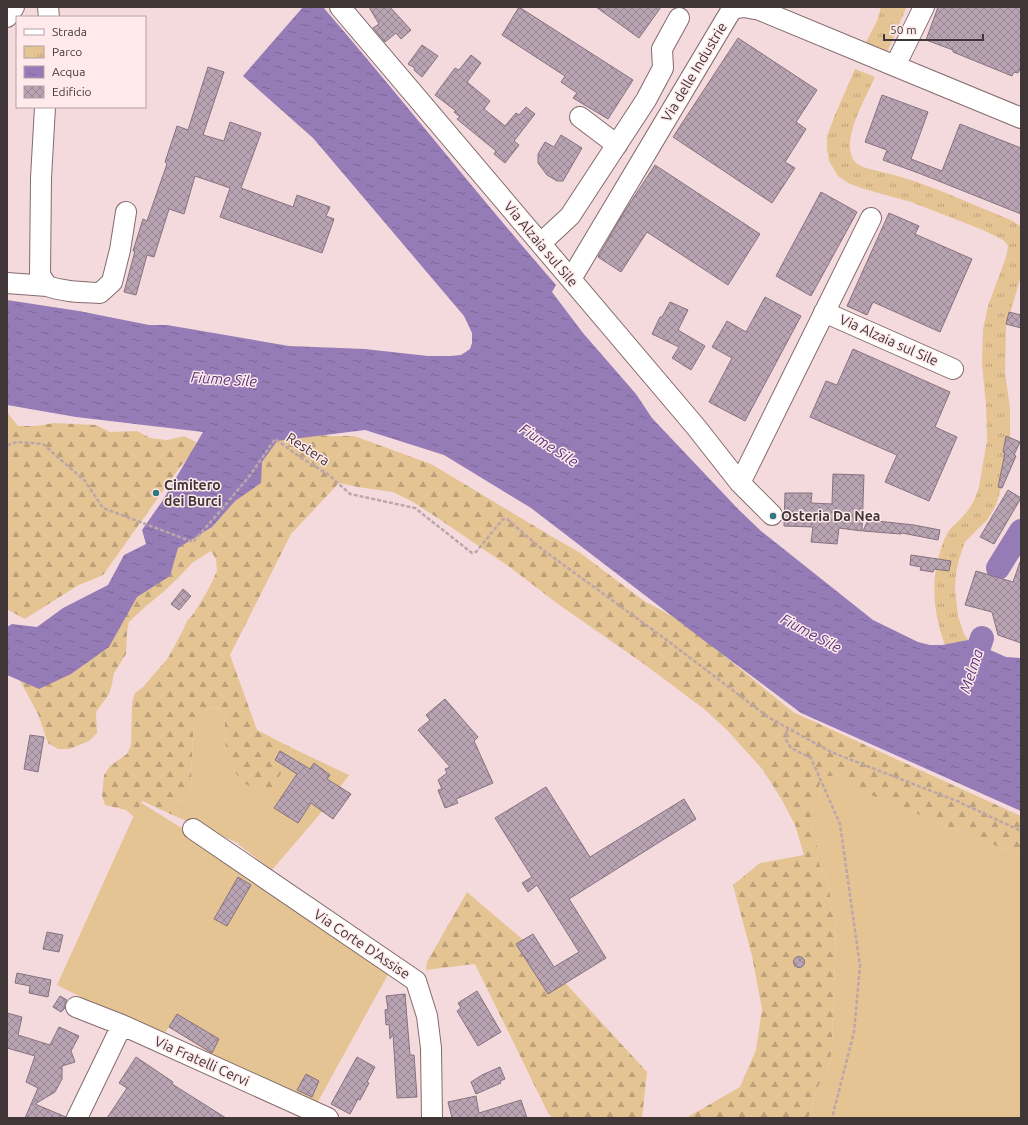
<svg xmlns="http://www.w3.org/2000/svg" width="1028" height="1125" viewBox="0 0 1028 1125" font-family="Ubuntu,sans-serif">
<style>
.grass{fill:#e5c493}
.forest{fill:url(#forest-firs)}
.park{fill:url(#park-tufts)}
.water{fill:url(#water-ripples)}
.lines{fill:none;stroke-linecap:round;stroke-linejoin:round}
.river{stroke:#967cb6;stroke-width:24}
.building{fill:url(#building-cross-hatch);stroke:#86727f}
.minor-casing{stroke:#836b6d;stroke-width:22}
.path{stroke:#bca6a9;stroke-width:2.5;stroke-dasharray:4 2;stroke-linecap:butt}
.minor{stroke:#fff;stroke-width:20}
.poi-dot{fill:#2f7880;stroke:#ffe9eb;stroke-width:1.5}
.labels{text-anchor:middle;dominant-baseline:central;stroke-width:3;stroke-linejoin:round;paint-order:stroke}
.street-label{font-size:14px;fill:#403637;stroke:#ffe9eb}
.poi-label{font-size:14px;font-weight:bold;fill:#403637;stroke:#ffe9eb;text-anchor:start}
.water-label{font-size:15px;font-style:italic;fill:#5b377f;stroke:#ffe9eb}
</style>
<defs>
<pattern id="forest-firs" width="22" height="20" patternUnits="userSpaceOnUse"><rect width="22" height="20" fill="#e5c493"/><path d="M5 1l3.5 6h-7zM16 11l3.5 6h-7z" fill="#bba079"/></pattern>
<pattern id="park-tufts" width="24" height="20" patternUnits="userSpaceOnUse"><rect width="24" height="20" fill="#e5c493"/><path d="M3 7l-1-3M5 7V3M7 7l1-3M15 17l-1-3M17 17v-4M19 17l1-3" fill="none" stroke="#bba079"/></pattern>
<pattern id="water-ripples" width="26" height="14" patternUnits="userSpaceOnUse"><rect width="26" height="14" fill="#967cb6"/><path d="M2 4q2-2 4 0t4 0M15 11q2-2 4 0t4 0" fill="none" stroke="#7c6695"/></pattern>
<pattern id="building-cross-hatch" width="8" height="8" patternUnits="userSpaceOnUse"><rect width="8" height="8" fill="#b8a4b2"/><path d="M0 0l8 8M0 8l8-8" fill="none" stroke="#978692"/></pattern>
</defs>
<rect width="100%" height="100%" fill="#f5dadd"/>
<path class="grass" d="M218 707 224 715 225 726 226 757 237 775 244 783 278 777 289 759 292 748 349 775 325 808 272 870 239 845 238 843 177 817C178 803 181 797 191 788L192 756 194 724 208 709Z
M822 776H832L842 780 851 787 1021 856V1118H808L812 1109 817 1088 829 1069 832 1046 836 929 831 906 829 885 820 866 817 856V846L811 826V815L821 797 819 787Z
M140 802 244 867 240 874 391 969 315 1107 211 1054 169 1027 164 1034 113 1013 57 985Z"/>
<path class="forest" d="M7 412 18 426H36L54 423 96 425 110 432 137 431 150 438 167 440 184 436 196 442V450L180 467 103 575 77 586 25 619 10 611 7 609Z
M309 434 331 436H354L431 464 551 536 579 552 644 601 683 622 793 712 1021 816V856L851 787 842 780 832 776H822L819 787 821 797 811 816V826L817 846V856L820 866 829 885 831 906 836 929 832 1046 829 1069 817 1088 812 1109 808 1118H686L740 1087 756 1050 762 1009 752 956 733 885 760 863 804 855 795 825 782 800 763 770 728 731 704 709 644 664 558 604 511 568 439 519 413 502 393 492 358 487 339 483 291 534 230 655 257 730 292 748 289 758 274 786 264 791 253 788 244 783 237 775 226 757 225 726 224 715 218 707 208 709 194 724 192 756 191 788C181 797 178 803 177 817L142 801 134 817 126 810 105 805 102 796 104 775 110 766 127 754 131 745 132 703 135 693 143 687 168 658 183 630 187 621 194 613 208 590 217 571 216 559 211 551 192 563 178 578 162 593 145 607 129 622 127 632 126 654 114 673 112 684 109 694 96 712 97 733 89 741 70 749H58L48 743 38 714 18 677 48 671 247 439Z
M467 892 536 951 647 1072 642 1118H552L548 1113 475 964 426 970 427 962Z"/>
<path class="park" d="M881 7H906L905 11 884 59 862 50 877 21Z
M855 69 875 77C866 97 845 133 851 154 854 167 867 168 878 171 924 181 968 203 1013 221L1021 227V276L1006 327 1005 372 1010 408V441L1002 485 996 505 991 514 987 520 965 542 959 559 956 573 955 590 958 616 964 634 968 640 945 645C934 615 930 583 940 552 942 545 944 538 948 532 952 526 958 522 963 516 971 508 976 498 979 487L987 440 986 405 982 364 983 329 988 306 1006 257 1008 247 1007 244 1003 240 983 230 911 202 861 188 848 183 838 176 829 161 827 149V136L835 115Z"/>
<path class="water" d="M303 7H323C402 99 477 194 556 285L552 292 583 333 636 394 652 418 739 510 761 531 873 620 918 642 930 645H942L968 640 1006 657 1021 658V811L801 713 702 639 531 508 444 455 365 430 277 441 262 462 261 483 235 501 212 527 178 548 170 576 137 597 109 647 71 674 39 689 7 675V627L12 624 37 627 63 608 108 585 124 555 146 544 142 530 163 500 203 432 76 417 7 405V300L79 311 149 325H167L289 346 365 349 428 356H450L461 355 470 349 472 343V333L464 316 313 138 243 76Z"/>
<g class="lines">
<path class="river" d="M998 568 1021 531
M969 676 982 638"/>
</g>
<path class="building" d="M369 7H390L411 30 401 39 396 33 385 42 373 28 379 24Z
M519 7 633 80 608 119 573 98 577 93 561 82 565 76 502 35Z
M596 7H661L639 38Z
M938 7H1021V67L1018 73 1014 72 1012 76 953 52V50L926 40Z
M738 38 817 90 796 122 806 129 785 162 795 168 772 203 673 137Z
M422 45 438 56 422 77 414 70 415 68 408 64Z
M471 55 481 63 467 82 490 101 484 109 505 126 516 113 519 115 526 107 535 114 514 141 519 145 505 163 494 154 496 151 457 119 460 117 454 112 456 111 435 95 455 68 459 70Z
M208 67 224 72 203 135 224 141 230 122 261 133 241 188 293 207 297 195 330 207 326 216 334 219 322 253 220 217 230 188 195 176 184 214 169 209 154 257 147 255 136 295 124 292 135 251H133L143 219 147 221 167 164 165 162 177 126 188 130Z
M882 95 928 112 911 159 942 171 960 124 1021 148V214L921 174 883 160 887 150 865 142Z
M561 135 582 148 563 181H557L547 175 538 163V154L545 142 554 147Z
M655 165 760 234 728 285 647 232 621 272 598 257 623 214Z
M821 192 857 212 811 296 776 276Z
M889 213 919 226 915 234 972 259 940 332 873 302 867 315 847 306Z
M765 297 801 316 745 421 709 402 732 358 712 347 727 321 746 332Z
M670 302 688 310 678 330 705 346 691 370 672 358 679 347 652 334 660 317H662Z
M1009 312 1021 315V328L1006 324Z
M853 349 950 392 935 427 957 437 929 501 885 482 897 455 810 417 826 381 837 385Z
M1006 436 1020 442 1014 455 1016 456 1002 488 998 487 1005 453 1003 452Z
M833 474 864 475 862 531 839 528 837 544 811 542 813 527 784 526 785 493H812L811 503 832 504Z
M1008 490 1021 498 994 544 980 537Z
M868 520 914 525 940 530 938 540 902 533 901 534 863 531Z
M911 555 951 561 949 571 934 569 933 572 920 570 921 567 910 565Z
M1020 562H1021V643L998 635 992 612 965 605 976 571 1013 582Z
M183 589 191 596 179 610 171 604Z
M445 699 478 737 474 741 493 783 456 799 458 803 445 808 438 790 442 789 438 780 447 773 445 769 450 767 418 730 430 720 426 715Z
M30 735 44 737 38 772 24 769Z
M280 751 310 769 314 763 330 775 327 779 351 794 333 819 311 803 298 823 274 808 297 774 275 760Z
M546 787 590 857 684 799 696 819 569 899 606 958 548 994 516 944 533 934 554 967 579 952 537 885 528 892 522 883 532 877 495 818Z
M238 877 251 885 227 926 214 919Z
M47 932 63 935 59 952 43 949Z
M793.5 962a5.5 5.5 0 1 1 11 0a5.5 5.5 0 1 1-11 0Z
M17 973 51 980 48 997 29 993 30 986 15 983Z
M477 991 501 1032 478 1046 457 1011 461 1008 458 1003Z
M405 994 410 1055H414L417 1097 397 1098 393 1034 390 1039 389 1024 386 1025 385 1010 388 1009 386 996Z
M60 996 67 1000 65 1003V1008L61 1012 53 1007Z
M7 1013 22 1017 18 1035 50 1045 59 1027 79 1036 71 1051 75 1062 62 1066V1079L55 1092 35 1104 66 1117V1118H25L38 1088 26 1082 35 1056 7 1048Z
M177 1014 219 1039 212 1053 169 1027Z
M136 1057 173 1082 172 1084 226 1118H107L127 1088 119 1083Z
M357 1057 375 1067 367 1082 369 1083 360 1100 358 1099 350 1114 331 1104Z
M500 1067 505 1079 500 1081 501 1083 476 1094 471 1082 482 1075Z
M306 1074 319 1081 312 1097 297 1090Z
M476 1096 479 1113 521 1100 527 1118H452L448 1102Z"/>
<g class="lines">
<g class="minor-casing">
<path id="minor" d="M48 7 49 17
M340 7 696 427 740 483 772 515
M7 17 14 7
M895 66 924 7
M45 107 41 178 40 275 47 286C64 292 82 292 100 293L112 282 120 250 126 212
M580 117 617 145
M541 243 570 216 646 100 663 68 662 49 679 18
M571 279 732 9 744 7 760 10 895 66 1021 118
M7 283 47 286
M824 312 953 369
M740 483 871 218
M193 829 416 981 427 1016 431 1048 432 1118
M76 1007 122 1025 328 1118
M77 1118 122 1025"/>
</g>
<path class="path" d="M7 445 17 442 43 444 85 481 103 508 193 542 223 508 251 474 275 439 300 457 329 475 350 494 415 508 472 553 476 552 503 519H507L543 550 664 638 768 717 831 752 957 801 1021 831
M788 728 785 738 791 748 811 758 840 824 860 966 854 1032 832 1118"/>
<use href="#minor" class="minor"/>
</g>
<g class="poi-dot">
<circle cx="156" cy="493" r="4"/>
<circle cx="773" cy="516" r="4"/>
</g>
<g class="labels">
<g class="street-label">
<text transform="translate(694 72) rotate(-59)">Via delle Industrie</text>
<text transform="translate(541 244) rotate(50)">Via Alzaia sul Sile</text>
<text transform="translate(889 340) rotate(24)">Via Alzaia sul Sile</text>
<text transform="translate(308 449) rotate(33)">Restera</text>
<text transform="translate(362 944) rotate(34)">Via Corte D'Assise</text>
<text transform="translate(202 1061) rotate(24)">Via Fratelli Cervi</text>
</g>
<g class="poi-label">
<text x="164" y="485">Cimitero<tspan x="164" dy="16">dei Burci</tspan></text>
<text x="781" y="516">Osteria Da Nea</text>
</g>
<g class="water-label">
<text transform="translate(224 379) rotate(4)">Fiume Sile</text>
<text transform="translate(549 445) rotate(33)">Fiume Sile</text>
<text transform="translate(811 633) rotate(28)">Fiume Sile</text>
<text transform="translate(971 671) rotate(-72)">Melma</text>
</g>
</g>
<rect width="1028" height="1125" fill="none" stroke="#403637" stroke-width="16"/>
<rect x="16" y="16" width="130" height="92" fill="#ffe9eb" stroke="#b3a1a3"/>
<rect x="24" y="29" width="20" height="6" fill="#ffffff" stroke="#b3a1a3"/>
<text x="52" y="36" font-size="12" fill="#403637">Strada</text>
<rect x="24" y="46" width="20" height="12" fill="url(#park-tufts)" stroke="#b3a1a3"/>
<text x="52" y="56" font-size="12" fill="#403637">Parco</text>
<rect x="24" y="66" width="20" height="12" fill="url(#water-ripples)" stroke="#b3a1a3"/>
<text x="52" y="76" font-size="12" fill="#403637">Acqua</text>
<rect x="24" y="86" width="20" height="12" fill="url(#building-cross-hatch)" stroke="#b3a1a3"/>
<text x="52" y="96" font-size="12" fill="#403637">Edificio</text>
<path d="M884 34v6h99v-6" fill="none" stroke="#403637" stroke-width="2"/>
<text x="890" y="34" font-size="12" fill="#403637" stroke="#ffe9eb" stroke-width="3" paint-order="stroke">50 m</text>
</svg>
